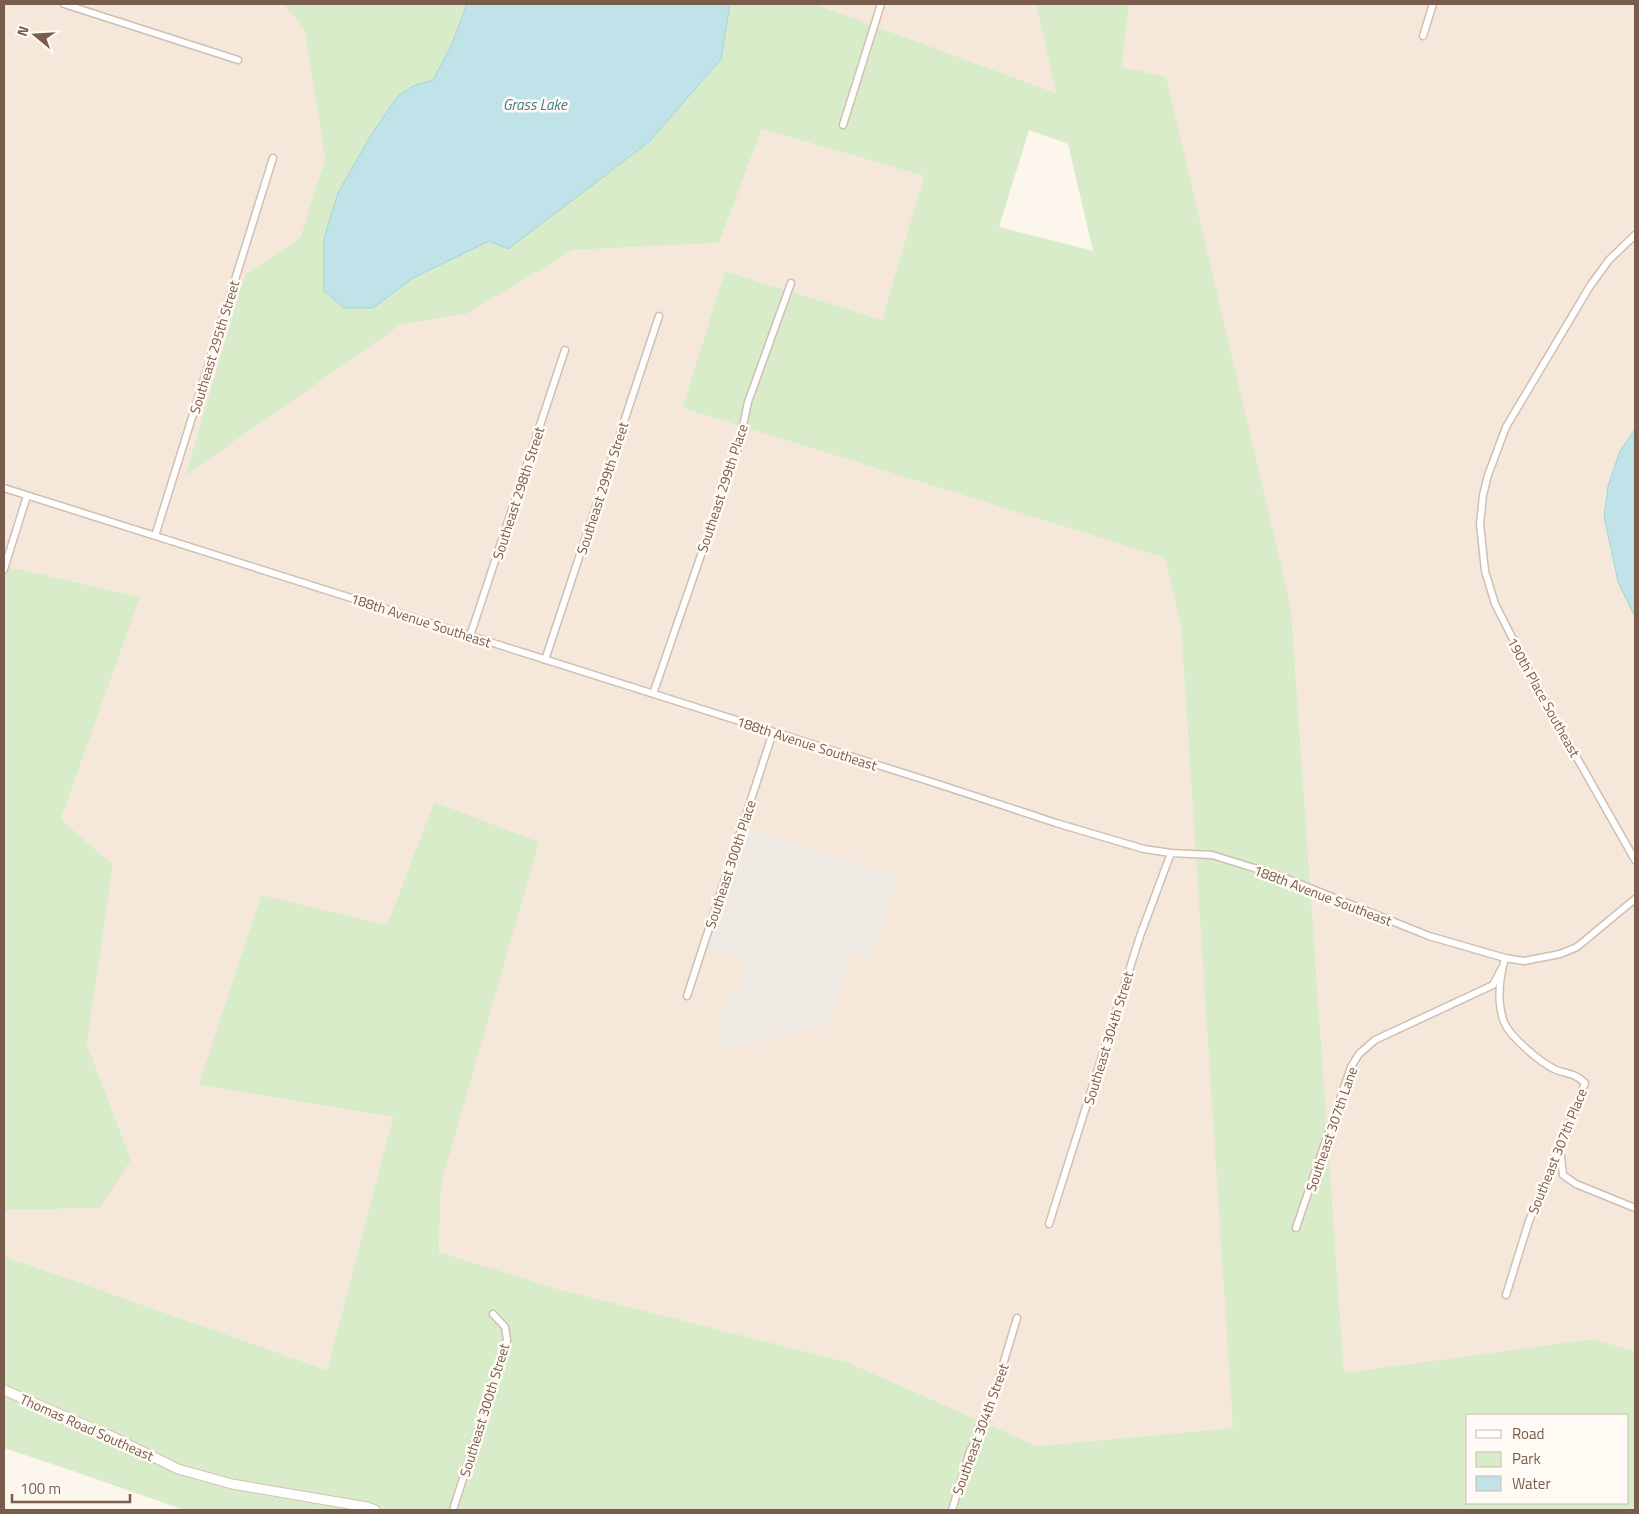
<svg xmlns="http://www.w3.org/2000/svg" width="1639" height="1514" viewBox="0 0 1639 1514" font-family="'Titillium Web',sans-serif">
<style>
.residential{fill:#f5e8da}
.industrial{fill:#efe9e4}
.green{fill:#d8ecc9;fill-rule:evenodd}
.water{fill:#bfe3e8;stroke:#a5d3da}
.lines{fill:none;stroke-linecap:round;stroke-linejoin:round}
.street-casing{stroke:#d1beb0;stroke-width:9}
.secondary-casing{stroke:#d6c0b0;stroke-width:11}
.street{stroke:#fff;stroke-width:6}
.secondary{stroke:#fff;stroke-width:9}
.labels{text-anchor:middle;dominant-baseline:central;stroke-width:5;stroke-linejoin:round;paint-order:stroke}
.street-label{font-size:14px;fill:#7a5c4d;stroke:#fffaf3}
.water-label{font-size:15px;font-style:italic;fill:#437c86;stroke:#fffaf3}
</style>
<rect width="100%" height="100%" fill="#fdf6ec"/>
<path class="residential" d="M4 4H284L305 31 325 160 300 238 245 274 185 476 402 324 466 314 573 250 719 243 762 129 924 176 882 320 725 271 682 408 1165 558 1181 627 1234 1428 1037 1446 847 1362 558 1289 439 1252 441 1184 434 802 387 925 200 1085 393 1117 327 1370 4 1256V1210L100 1208 131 1160 87 1044 113 865 61 819 140 597 7 566 4 575Z
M815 4H1036L1056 93Z
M1129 4H1635V1351L1593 1339 1344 1374 1291 608 1122 67Z"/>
<path class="industrial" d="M744 828 897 876 871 956 851 950 828 1024 722 1050 721 1006 740 985 747 962 706 948Z"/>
<path class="green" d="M284 4H467L452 44 433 80 413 86 398 96 371 135 338 193 324 238V291L344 308H373L413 278 489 240 721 59 730 4H815L1056 93 1036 4H1129L1122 67 1166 77 1291 608 1344 1373 1593 1339 1635 1351V1510H184L73 1471 4 1448V1256L327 1370 393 1117 199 1085 261 895 387 925 434 802 539 842 441 1184 439 1252 558 1289 847 1362 1037 1446 1233 1428 1181 627 1165 558 682 408 725 271 882 320 924 176 762 129 719 243 573 250 466 314 402 324 185 476 245 274 300 238 325 160 305 31ZM1029 130 1068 144 1093 251 999 227ZM1468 1415H1628V1503H1468Z
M6 566 140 597 61 819 113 865 87 1044 131 1160 100 1208 4 1210V575Z"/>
<path class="water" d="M467 4H730L721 59 649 142 508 249 489 241 413 278 373 308H344L324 291V238L338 193 371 135 398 96 413 86 433 80 452 44Z
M1635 429V617L1618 582 1604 516 1608 486 1620 451Z"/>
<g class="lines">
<g class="street-casing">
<path id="street" d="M64 4 238 60
M1423 36 1433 4
M843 125 881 4
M1635 235 1609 260 1590 286 1506 427 1488 475 1483 495 1480 524 1485 571 1495 604 1543 698 1635 860
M4 488 941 785 1056 823 1144 849 1171 853 1212 855 1280 876 1429 936 1505 958 1524 961 1560 954 1577 947 1635 899
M155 536 273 158
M4 569 27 496
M470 636 565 350
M545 660 659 316
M653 694 739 445 748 402 791 283
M1505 958C1500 976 1497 1000 1503 1019 1507 1035 1539 1061 1554 1069 1567 1075 1572 1071 1585 1083L1560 1148 1529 1221 1506 1295
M687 996 773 732
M1560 1149 1563 1175 1576 1184 1635 1208
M1049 1224 1140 936 1171 853
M1296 1228 1351 1067 1359 1054 1375 1040 1493 985 1502 968
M453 1510 507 1340 505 1327 493 1314
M952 1510 970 1451 986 1421 1017 1318"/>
</g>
<g class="secondary-casing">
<path id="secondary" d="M4 1390 115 1438 178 1469 232 1484 367 1507 375 1510"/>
</g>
<use href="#street" class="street"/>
<use href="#secondary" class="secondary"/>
</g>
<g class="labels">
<g class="street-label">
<text transform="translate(214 347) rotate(-73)">Southeast 295th Street</text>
<text transform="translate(602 488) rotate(-72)">Southeast 299th Street</text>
<text transform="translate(722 488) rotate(-72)">Southeast 299th Place</text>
<text transform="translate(518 493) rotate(-72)">Southeast 298th Street</text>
<text transform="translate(421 620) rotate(18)">188th Avenue Southeast</text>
<text transform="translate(1544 697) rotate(61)">190th Place Southeast</text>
<text transform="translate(807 743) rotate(18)">188th Avenue Southeast</text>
<text transform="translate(730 864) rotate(-72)">Southeast 300th Place</text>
<text transform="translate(1323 895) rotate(21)">188th Avenue Southeast</text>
<text transform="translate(1108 1038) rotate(-73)">Southeast 304th Street</text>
<text transform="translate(1331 1129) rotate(-71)">Southeast 307th Lane</text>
<text transform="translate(1557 1151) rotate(-68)">Southeast 307th Place</text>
<text transform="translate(484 1410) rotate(-73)">Southeast 300th Street</text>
<text transform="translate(87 1427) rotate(24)">Thomas Road Southeast</text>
<text transform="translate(980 1429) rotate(-70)">Southeast 304th Street</text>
</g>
<g class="water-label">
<text x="535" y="104">Grass Lake</text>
</g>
</g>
<rect width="1639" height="1514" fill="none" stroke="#7a5c4d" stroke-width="10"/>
<rect x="1466" y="1414" width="162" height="90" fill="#fffaf3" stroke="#cabbb1"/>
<rect x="1476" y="1430" width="25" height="8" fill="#ffffff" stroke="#cabbb1"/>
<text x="1512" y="1439" font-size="15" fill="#7a5c4d">Road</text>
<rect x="1476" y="1452" width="25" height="15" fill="#d8ecc9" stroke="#cabbb1"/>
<text x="1512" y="1464" font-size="15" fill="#7a5c4d">Park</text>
<rect x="1476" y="1476" width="25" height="15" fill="#bfe3e8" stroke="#cabbb1"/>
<text x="1512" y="1489" font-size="15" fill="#7a5c4d">Water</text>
<g transform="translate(35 35) rotate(288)" stroke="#fffaf3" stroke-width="4" paint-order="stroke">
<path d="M0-4L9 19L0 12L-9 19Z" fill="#7a5c4d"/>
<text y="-8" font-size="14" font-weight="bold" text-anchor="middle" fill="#7a5c4d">N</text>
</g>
<path d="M12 1494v8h118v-8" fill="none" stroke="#7a5c4d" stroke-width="2.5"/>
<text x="20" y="1494" font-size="15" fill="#7a5c4d" stroke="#fffaf3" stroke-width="4" paint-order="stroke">100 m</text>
</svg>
